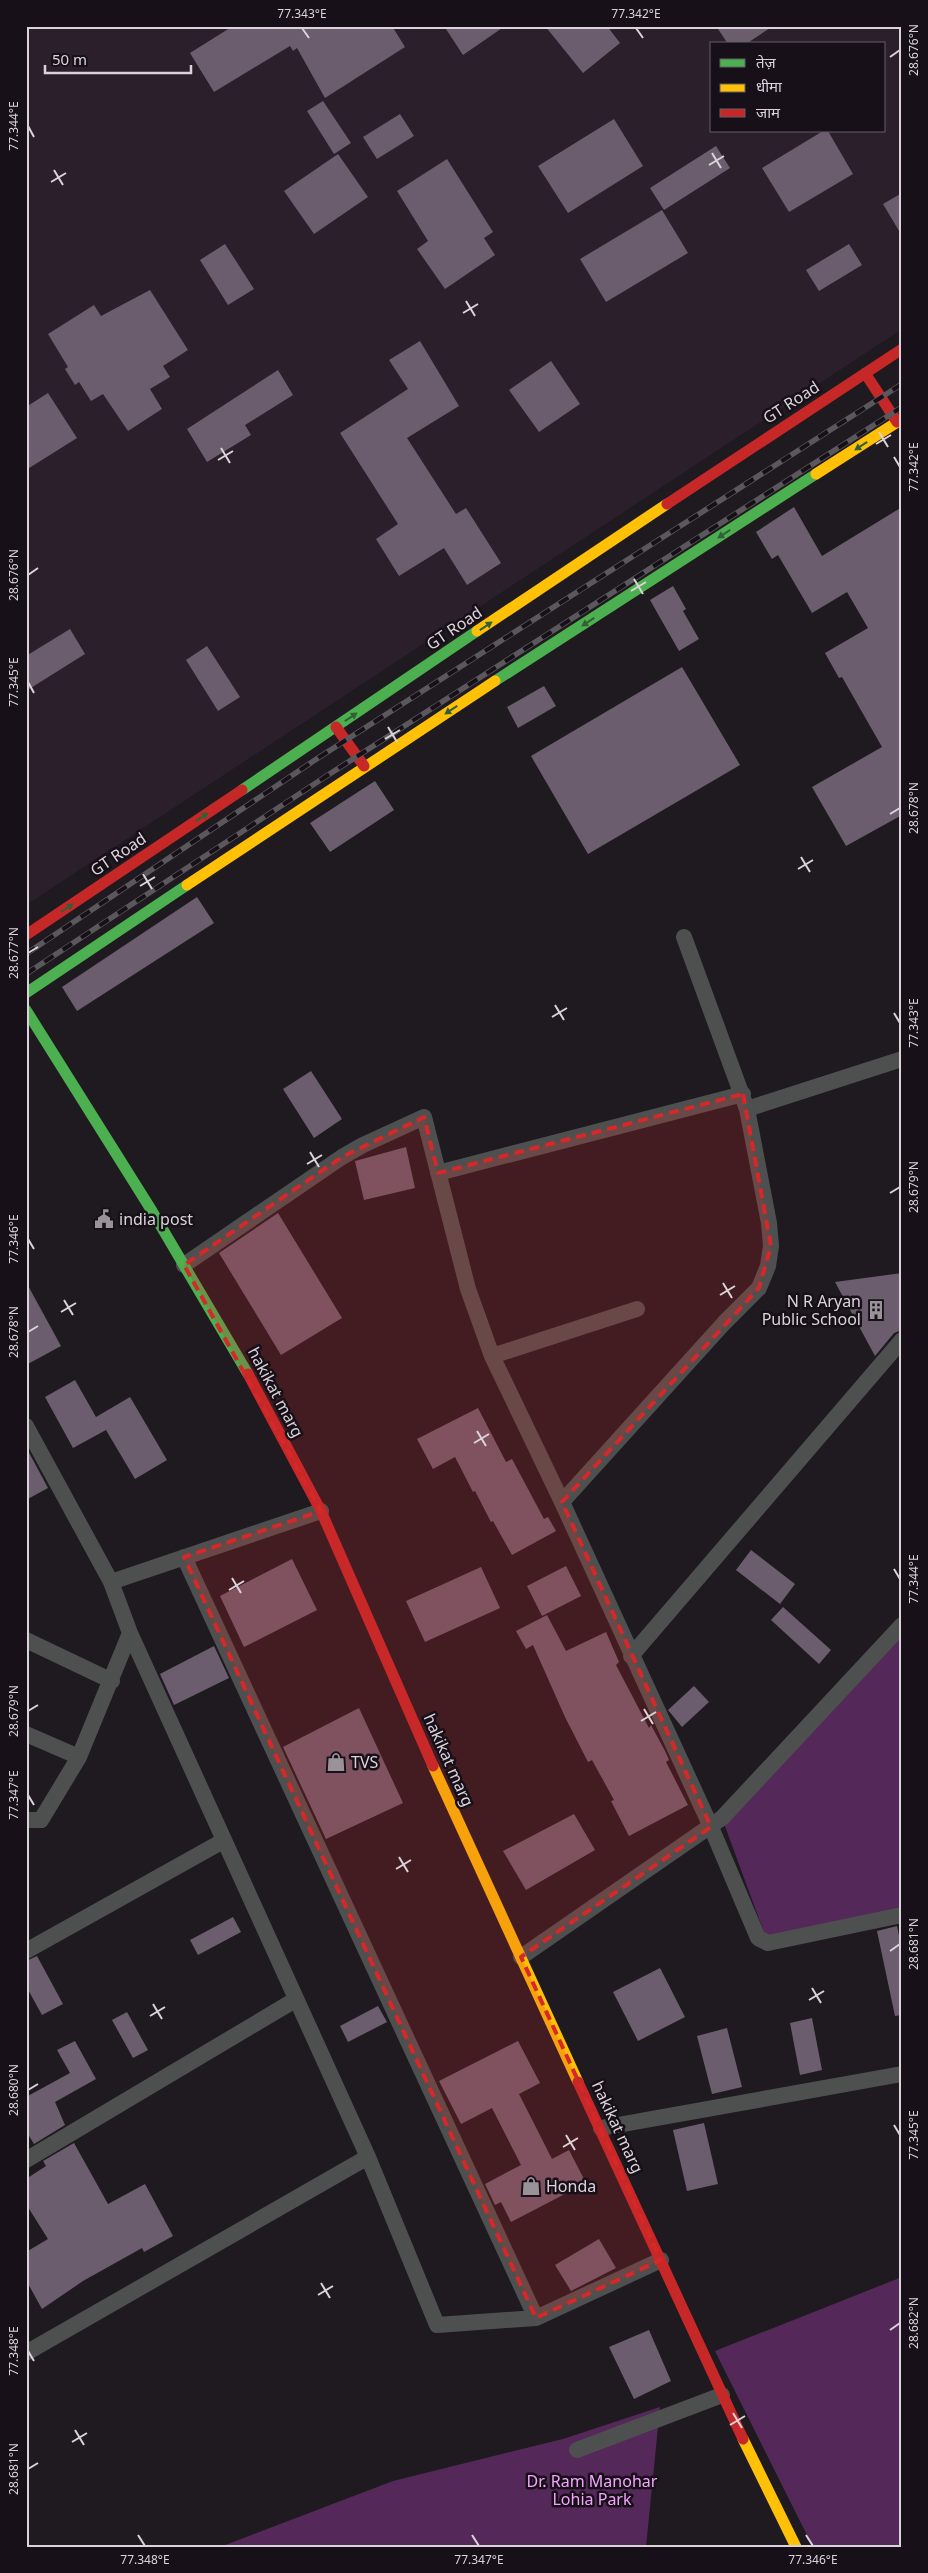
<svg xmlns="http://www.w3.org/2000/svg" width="928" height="2573" viewBox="0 0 928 2573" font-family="'Noto Sans','Noto Sans Devanagari',sans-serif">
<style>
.built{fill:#2b1f2c;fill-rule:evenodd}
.green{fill:#542959}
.building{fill:#6b5d6e}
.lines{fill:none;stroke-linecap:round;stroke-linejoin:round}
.street{stroke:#4e5050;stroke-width:16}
.fast{stroke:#4caf50;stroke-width:11}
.slow{stroke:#ffc107;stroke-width:11}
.jam{stroke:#c62828;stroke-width:11}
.rail-casing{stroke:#5a585c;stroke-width:5.5}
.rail{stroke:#171018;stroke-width:4;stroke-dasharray:11;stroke-linecap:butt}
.oneway{fill:#326034}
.marked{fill:#d62828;fill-opacity:0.2;stroke:#d62828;stroke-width:4;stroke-dasharray:10 6;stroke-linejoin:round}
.ticks{fill:none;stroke:#dad4da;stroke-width:2}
.labels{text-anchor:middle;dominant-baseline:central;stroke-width:5;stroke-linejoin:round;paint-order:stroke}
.street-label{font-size:16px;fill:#dad4da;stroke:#171018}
.poi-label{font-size:16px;fill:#dad4da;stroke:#171018;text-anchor:start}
.park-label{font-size:16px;fill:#f5a4ff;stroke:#171018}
.neatline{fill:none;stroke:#dad4da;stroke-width:2}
.ticks-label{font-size:12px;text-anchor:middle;fill:#dad4da}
</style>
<rect width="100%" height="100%" fill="#1f1a20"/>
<path class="built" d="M26 26H902V329L26 905ZM712 44H884V131H712Z"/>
<path class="green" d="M902 1625V1915L768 1943 722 1818Z
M902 2277V2547H813L715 2351Z
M660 2407 646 2547H220L393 2481 563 2439Z"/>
<path class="building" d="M233 26H392L405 47 325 98 297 48 293 51 290 46 214 92 190 53Z
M444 26H505L463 55Z
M545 26H607L620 43 583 73Z
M716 26H773L746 44H728Z
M323 101 351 143 334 154 307 111Z
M400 114 414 136 377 159 363 137Z
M614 119 643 166 568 213 538 166Z
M823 131H828L853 174 789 212 762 168Z
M716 146 730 168 664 210 650 188Z
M338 154 368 197 314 234 284 191Z
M447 159 493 232 484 238 495 255 445 289 417 249 428 241 397 191Z
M902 193V236L883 204Z
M662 210 688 253 606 302 580 259Z
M225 244 254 289 228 305 200 260Z
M849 244 862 265 819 291 806 270Z
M150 290 188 350 163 366 170 377 150 389 162 409 128 431 103 394 91 401 79 382 75 385 65 369 68 367 48 334 94 305 101 316Z
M420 341 459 406 407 438 456 514 466 508 501 563 467 585 444 548 399 576 376 539 398 524 340 433 408 389 389 360Z
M551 361 580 404 539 432 509 390Z
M278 370 293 395 245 425 251 435 207 462 187 429Z
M48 393 77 438 26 470V407Z
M794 507 822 556 902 507V815L846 846 812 787 882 747 842 677 839 678 825 653 868 628 847 592 812 613 778 555 772 559 756 532Z
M673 586 686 609 683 611 699 639 679 651 650 600Z
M70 629 85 654 26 691V656Z
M207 646 240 697 218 711 186 660Z
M682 667 740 765 588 854 531 756Z
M544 686 556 706 518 728 507 707Z
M375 781 394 810 330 852 310 823Z
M197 897 214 923 77 1011 62 987Z
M311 1071 342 1119 314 1138 283 1089Z
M406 1147 415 1188 364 1200 355 1161Z
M278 1213 342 1318 281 1355 219 1253Z
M902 1273V1330L894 1333 875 1356 835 1282Z
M26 1282 61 1346 26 1365Z
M75 1380 96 1417 130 1397 167 1460 135 1479 106 1430 73 1448 45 1397Z
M478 1408 506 1462 512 1459 544 1519 548 1517 556 1531 512 1555 493 1521 491 1522 475 1491 473 1492 455 1457 433 1469 417 1439Z
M26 1447 48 1488 26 1500Z
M751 1550 795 1584 780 1604 736 1570Z
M292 1559 317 1610 244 1647 220 1596Z
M566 1566 581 1596 542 1616 527 1586Z
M481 1567 500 1608 425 1642 406 1601Z
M783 1607 831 1650 819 1664 771 1620Z
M547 1615 566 1651 606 1632 619 1662 616 1665 649 1728 651 1725 665 1751 669 1760 666 1762 688 1805 629 1836 611 1801 614 1800 592 1760 588 1762 565 1717 533 1645 526 1649 516 1631Z
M214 1646 229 1678 174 1705 160 1674Z
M694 1686 709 1702 682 1727 668 1710Z
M359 1708 403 1803 326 1839 283 1747Z
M574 1814 595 1850 526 1890 503 1851Z
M233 1917 241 1932 198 1955 190 1940Z
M897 1926 902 1950V2015L895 2016 877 1931Z
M37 1956 63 2004 42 2015 26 1986V1961Z
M660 1968 685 2017 638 2041 613 1992Z
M378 2006 387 2022 348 2042 340 2026Z
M127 2012 148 2050 133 2058 112 2020Z
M812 2018 822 2070 800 2075 790 2023Z
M727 2028 742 2087 712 2094 697 2036Z
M75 2041 96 2079 55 2102 65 2125 34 2144 26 2131V2097L70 2073 57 2050Z
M518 2041 540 2083 519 2094 552 2159 569 2150 586 2183 511 2222 501 2202 495 2205 485 2184 521 2165 492 2108 461 2124 439 2081Z
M704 2123 718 2184 687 2191 673 2130Z
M74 2143 108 2204 145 2184 173 2236 144 2252 142 2248 83 2281 42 2309 26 2280V2252L48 2239 26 2204V2179L46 2166 43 2161Z
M599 2239 616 2268 571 2291 555 2265Z
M649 2330 671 2381 634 2399 609 2347Z"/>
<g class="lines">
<path class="street" d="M747 1109 902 1059
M438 1173 743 1094
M184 1265 342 1157 363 1145 424 1117 468 1289 492 1356 562 1502 711 1827 758 1938 768 1943 902 1915
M492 1356 637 1309
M26 1426 111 1582 130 1633 368 2157 437 2325 536 2318 661 2260
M562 1502 724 1323 759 1288 768 1266 771 1246 769 1223 747 1109 684 937
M184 1557 536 2318
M111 1582 321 1511
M26 1640 112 1681
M631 1656 902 1340
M26 1734 79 1757
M26 1820H41L79 1757 130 1633
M26 1951 223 1841
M521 1957 722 1818 902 1625
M601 2128 902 2074
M26 2160 295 2000
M26 2353 368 2157
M577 2450 722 2395"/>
<path class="fast" d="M495 681 816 474
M242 790 477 631
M26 993 187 885
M26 1010 152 1211 248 1374"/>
<path class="slow" d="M816 474 902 419
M477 631 667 504
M187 885 495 681
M433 1766 578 2082
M743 2439 796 2547"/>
<path class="jam" d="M865 373 897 422
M667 504 902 349
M336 727 364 766
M26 935 242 790
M248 1374 321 1511 433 1766
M578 2082 743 2439"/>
<g class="rail-casing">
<path id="rail" d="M26 954 318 758 902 384
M26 974 328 775 902 407"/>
</g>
<use href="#rail" class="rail"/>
</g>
<defs><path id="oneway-solid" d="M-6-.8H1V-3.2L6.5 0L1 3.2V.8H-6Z" transform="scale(1.25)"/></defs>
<g class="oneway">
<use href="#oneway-solid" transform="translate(861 446) rotate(147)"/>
<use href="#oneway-solid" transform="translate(724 534) rotate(147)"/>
<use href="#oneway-solid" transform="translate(588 622) rotate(147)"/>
<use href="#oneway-solid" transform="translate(486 626) rotate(-34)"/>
<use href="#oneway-solid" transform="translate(451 710) rotate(147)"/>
<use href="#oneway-solid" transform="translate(351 717) rotate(-34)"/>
<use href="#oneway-solid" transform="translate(202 817) rotate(-34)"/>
<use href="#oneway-solid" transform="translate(67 908) rotate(-34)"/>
</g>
<path class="marked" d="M743 1094 771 1246 759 1288 562 1502 711 1827 521 1957 661 2260 536 2318 184 1557 321 1511 184 1265 342 1157 424 1117 438 1173Z"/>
<path class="ticks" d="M302 28 309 38M636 28 643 38M890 57 900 50M28 126 34 137M712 153 721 168M709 165 724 156M54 170 63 185M51 182 66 173M466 301 475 316M463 313 478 304M879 432 888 447M876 444 891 435M221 448 230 463M894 457 900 467M218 460 233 451M28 575 38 568M634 579 643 594M631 591 646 582M28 682 34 693M388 727 397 742M385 739 400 730M890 814 900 808M801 857 810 872M798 869 813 860M143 874 152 889M140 886 155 877M28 953 38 947M555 1005 564 1020M894 1013 900 1023M552 1017 567 1008M310 1152 319 1167M307 1164 322 1155M890 1193 900 1187M28 1239 34 1249M723 1283 732 1298M720 1295 735 1286M64 1300 73 1315M61 1312 76 1303M28 1332 38 1326M477 1431 486 1446M474 1443 489 1434M894 1569 900 1579M232 1578 241 1593M229 1590 244 1581M644 1709 653 1724M28 1711 38 1705M641 1721 656 1712M28 1795 34 1805M399 1857 408 1872M396 1869 411 1860M890 1951 900 1944M812 1988 821 2003M809 2000 824 1991M153 2004 162 2019M150 2016 165 2007M28 2090 38 2084M894 2125 900 2135M566 2135 575 2150M563 2147 578 2138M321 2283 330 2298M318 2295 333 2286M890 2330 900 2323M28 2351 34 2361M733 2413 742 2428M730 2425 745 2416M75 2430 84 2445M72 2442 87 2433M28 2469 38 2463M138 2535 145 2546M472 2535 479 2546M806 2535 813 2546"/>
<defs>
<g id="civic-bare" transform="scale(1.5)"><path d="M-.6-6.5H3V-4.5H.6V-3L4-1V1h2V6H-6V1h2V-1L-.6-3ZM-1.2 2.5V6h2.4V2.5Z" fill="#999399" stroke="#171018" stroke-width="2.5" paint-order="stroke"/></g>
<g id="building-bare" transform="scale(1.5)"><path d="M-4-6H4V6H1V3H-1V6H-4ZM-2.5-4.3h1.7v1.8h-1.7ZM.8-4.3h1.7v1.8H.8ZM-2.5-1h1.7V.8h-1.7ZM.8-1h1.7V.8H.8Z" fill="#999399" stroke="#171018" stroke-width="2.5" paint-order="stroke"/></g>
<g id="shop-bare" transform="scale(1.5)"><path d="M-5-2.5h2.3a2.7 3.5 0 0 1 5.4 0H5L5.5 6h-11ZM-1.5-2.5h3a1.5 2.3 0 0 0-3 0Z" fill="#999399" stroke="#171018" stroke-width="2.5" paint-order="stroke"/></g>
</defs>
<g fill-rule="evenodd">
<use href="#civic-bare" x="104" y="1219"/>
<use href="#building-bare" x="876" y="1310"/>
<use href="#shop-bare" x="336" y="1762"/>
<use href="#shop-bare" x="531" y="2186"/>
</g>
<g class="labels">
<g class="street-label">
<text transform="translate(791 402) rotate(-33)">GT Road</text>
<text transform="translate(454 628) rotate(-34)">GT Road</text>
<text transform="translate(118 854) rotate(-34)">GT Road</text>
<text transform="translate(276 1392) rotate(62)">hakikat marg</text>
<text transform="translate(449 1760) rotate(66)">hakikat marg</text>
<text transform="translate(618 2127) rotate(65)">hakikat marg</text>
</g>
<g class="poi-label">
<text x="119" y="1219">india post</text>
<text x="861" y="1301" text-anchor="end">N R Aryan<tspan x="861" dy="18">Public School</tspan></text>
<text x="351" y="1762">TVS</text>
<text x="546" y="2186">Honda</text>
</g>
<g class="park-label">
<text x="592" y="2481">Dr. Ram Manohar<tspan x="592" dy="18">Lohia Park</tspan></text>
</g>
</g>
<rect width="928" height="2573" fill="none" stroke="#171018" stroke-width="55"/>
<rect x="710" y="42" width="175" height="90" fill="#171018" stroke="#655e66"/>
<rect x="720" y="59" width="25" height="8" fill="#4caf50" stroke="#655e66"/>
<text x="756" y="68" font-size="15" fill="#dad4da">तेज़</text>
<rect x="720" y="84" width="25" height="8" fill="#ffc107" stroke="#655e66"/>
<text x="756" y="92" font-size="15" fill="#dad4da">धीमा</text>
<rect x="720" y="109" width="25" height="8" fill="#c62828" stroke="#655e66"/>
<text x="756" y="118" font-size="15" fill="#dad4da">जाम</text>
<path d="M45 65v8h146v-8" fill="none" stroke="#dad4da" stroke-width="2.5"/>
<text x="52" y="65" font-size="15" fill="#dad4da" stroke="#171018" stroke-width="4" paint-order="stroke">50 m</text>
<rect x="28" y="28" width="872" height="2518" class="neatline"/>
<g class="ticks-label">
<text x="302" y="18">77.343°E</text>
<text x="636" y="18">77.342°E</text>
<text transform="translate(914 50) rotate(-90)" y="4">28.676°N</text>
<text transform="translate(14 126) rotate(-90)" y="4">77.344°E</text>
<text transform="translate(914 467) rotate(-90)" y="4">77.342°E</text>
<text transform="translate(14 575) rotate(-90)" y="4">28.676°N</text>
<text transform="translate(14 682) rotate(-90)" y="4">77.345°E</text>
<text transform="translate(914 808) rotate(-90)" y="4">28.678°N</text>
<text transform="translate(14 953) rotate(-90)" y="4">28.677°N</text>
<text transform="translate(914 1023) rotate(-90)" y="4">77.343°E</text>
<text transform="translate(914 1187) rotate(-90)" y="4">28.679°N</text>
<text transform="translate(14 1239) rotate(-90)" y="4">77.346°E</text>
<text transform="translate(14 1332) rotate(-90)" y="4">28.678°N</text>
<text transform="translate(914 1579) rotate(-90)" y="4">77.344°E</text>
<text transform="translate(14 1711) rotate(-90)" y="4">28.679°N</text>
<text transform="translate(14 1795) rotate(-90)" y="4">77.347°E</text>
<text transform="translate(914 1944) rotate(-90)" y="4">28.681°N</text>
<text transform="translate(14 2090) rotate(-90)" y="4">28.680°N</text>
<text transform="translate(914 2135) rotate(-90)" y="4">77.345°E</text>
<text transform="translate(914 2323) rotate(-90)" y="4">28.682°N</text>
<text transform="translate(14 2351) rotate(-90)" y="4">77.348°E</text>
<text transform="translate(14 2469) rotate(-90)" y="4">28.681°N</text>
<text x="145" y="2564">77.348°E</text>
<text x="479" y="2564">77.347°E</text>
<text x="813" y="2564">77.346°E</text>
</g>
</svg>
